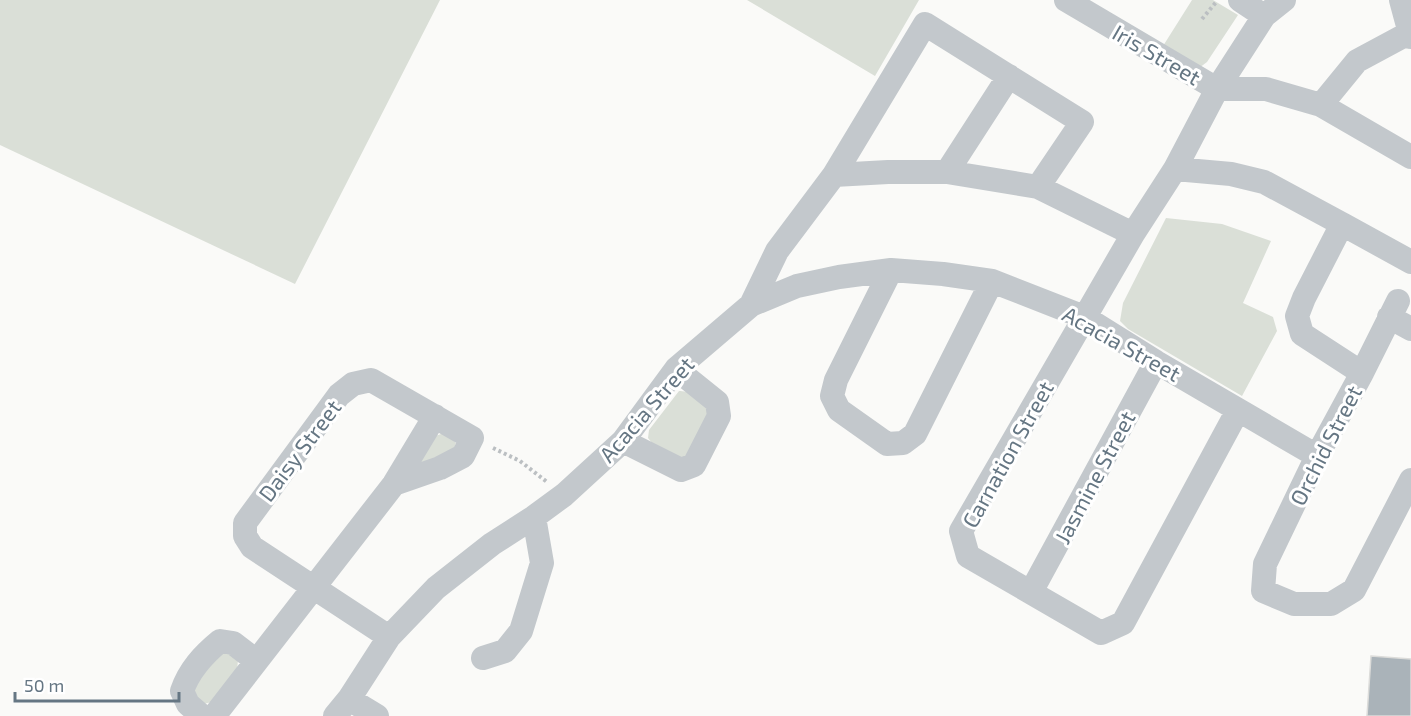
<svg xmlns="http://www.w3.org/2000/svg" width="1411" height="716" viewBox="0 0 1411 716" font-family="'Exo 2',sans-serif">
<style>
.green{fill:#dadfd7}
.building{fill:#aab3b9;stroke:#dcdcda;stroke-width:1.5}
.lines{fill:none;stroke-linecap:round;stroke-linejoin:round}
.path{stroke:#bbbfc2;stroke-width:4;stroke-dasharray:3 3;stroke-linecap:butt}
.minor{stroke:#c3c8cc;stroke-width:24}
.labels{text-anchor:middle;dominant-baseline:central;stroke-width:6;stroke-linejoin:round;paint-order:stroke}
.street-label{font-size:22px;fill:#657683;stroke:#fff}
</style>
<rect width="100%" height="100%" fill="#fafaf8"/>
<path class="green" d="M0 0H440L295 284 0 145Z
M747 0H919L875 76Z
M1192 0H1213L1238 15 1207 62 1199 68 1163 46Z
M1166 218 1222 224 1271 241 1243 303 1273 317 1277 331 1242 396 1128 329 1120 321 1123 303Z
M679 391C690 390 703 402 709 411L689 456 678 458 652 443 648 438 649 430Z
M444 433 456 443 453 454 421 464 420 456 435 436Z
M219 651 232 652 238 660 237 671 212 702 199 705 192 682Z"/>
<path class="building" d="M1371 656 1411 659V716H1367Z"/>
<g class="lines">
<path class="path" d="M1202 19 1217 1
M493 448 520 461 547 482"/>
<path class="minor" d="M1066 0 1217 89H1266L1321 105 1411 157
M1240 0 1264 16
M1401 0 1411 37
M1321 105 1357 61 1411 32
M1175 169 1231 174 1264 182 1342 224 1304 298 1297 316 1302 334 1362 373
M947 172 1009 76
M834 175 925 24 1082 122 1038 187
M1342 224 1411 262
M891 270 836 380 832 396 839 410 887 444 903 443 915 434 992 281
M1398 301 1362 373 1317 456 1265 564 1263 591 1294 604H1331L1354 590 1411 480
M751 305 777 251 834 175 888 172H947L1038 187 1133 234
M1389 317 1411 329
M1238 410 1123 623 1101 633 968 556 961 531 1133 234 1175 169 1217 89 1264 16 1284 0
M623 441 681 470 694 465 719 416 717 402 676 369
M1031 592 1156 362
M389 637 252 547 245 536V523L339 395 353 384 371 380 472 438 463 456 440 468 394 484
M483 658 505 651 521 631 542 563 534 517
M349 699 377 716
M202 716 188 704 182 691C189 670 203 655 220 641L233 643 255 660
M214 716 394 484 435 416
M335 716 349 699 389 637 436 588 492 544 534 517 564 495 623 441 676 369 751 305 797 286 839 277 891 270 943 274 992 281 1084 317 1156 362 1317 456"/>
</g>
<g class="labels">
<g class="street-label">
<text transform="translate(1157 54) rotate(30)">Iris Street</text>
<text transform="translate(1122 343) rotate(29)">Acacia Street</text>
<text transform="translate(646 409) rotate(-49)">Acacia Street</text>
<text transform="translate(1325 445) rotate(-63)">Orchid Street</text>
<text transform="translate(299 450) rotate(-53)">Daisy Street</text>
<text transform="translate(1007 454) rotate(-61)">Carnation Street</text>
<text transform="translate(1094 477) rotate(-62)">Jasmine Street</text>
</g>
</g>
<path d="M15 692v9h164v-9" fill="none" stroke="#657683" stroke-width="3"/>
<text x="24" y="692" font-size="18" fill="#657683" stroke="#ffffff" stroke-width="4.5" paint-order="stroke">50 m</text>
</svg>
